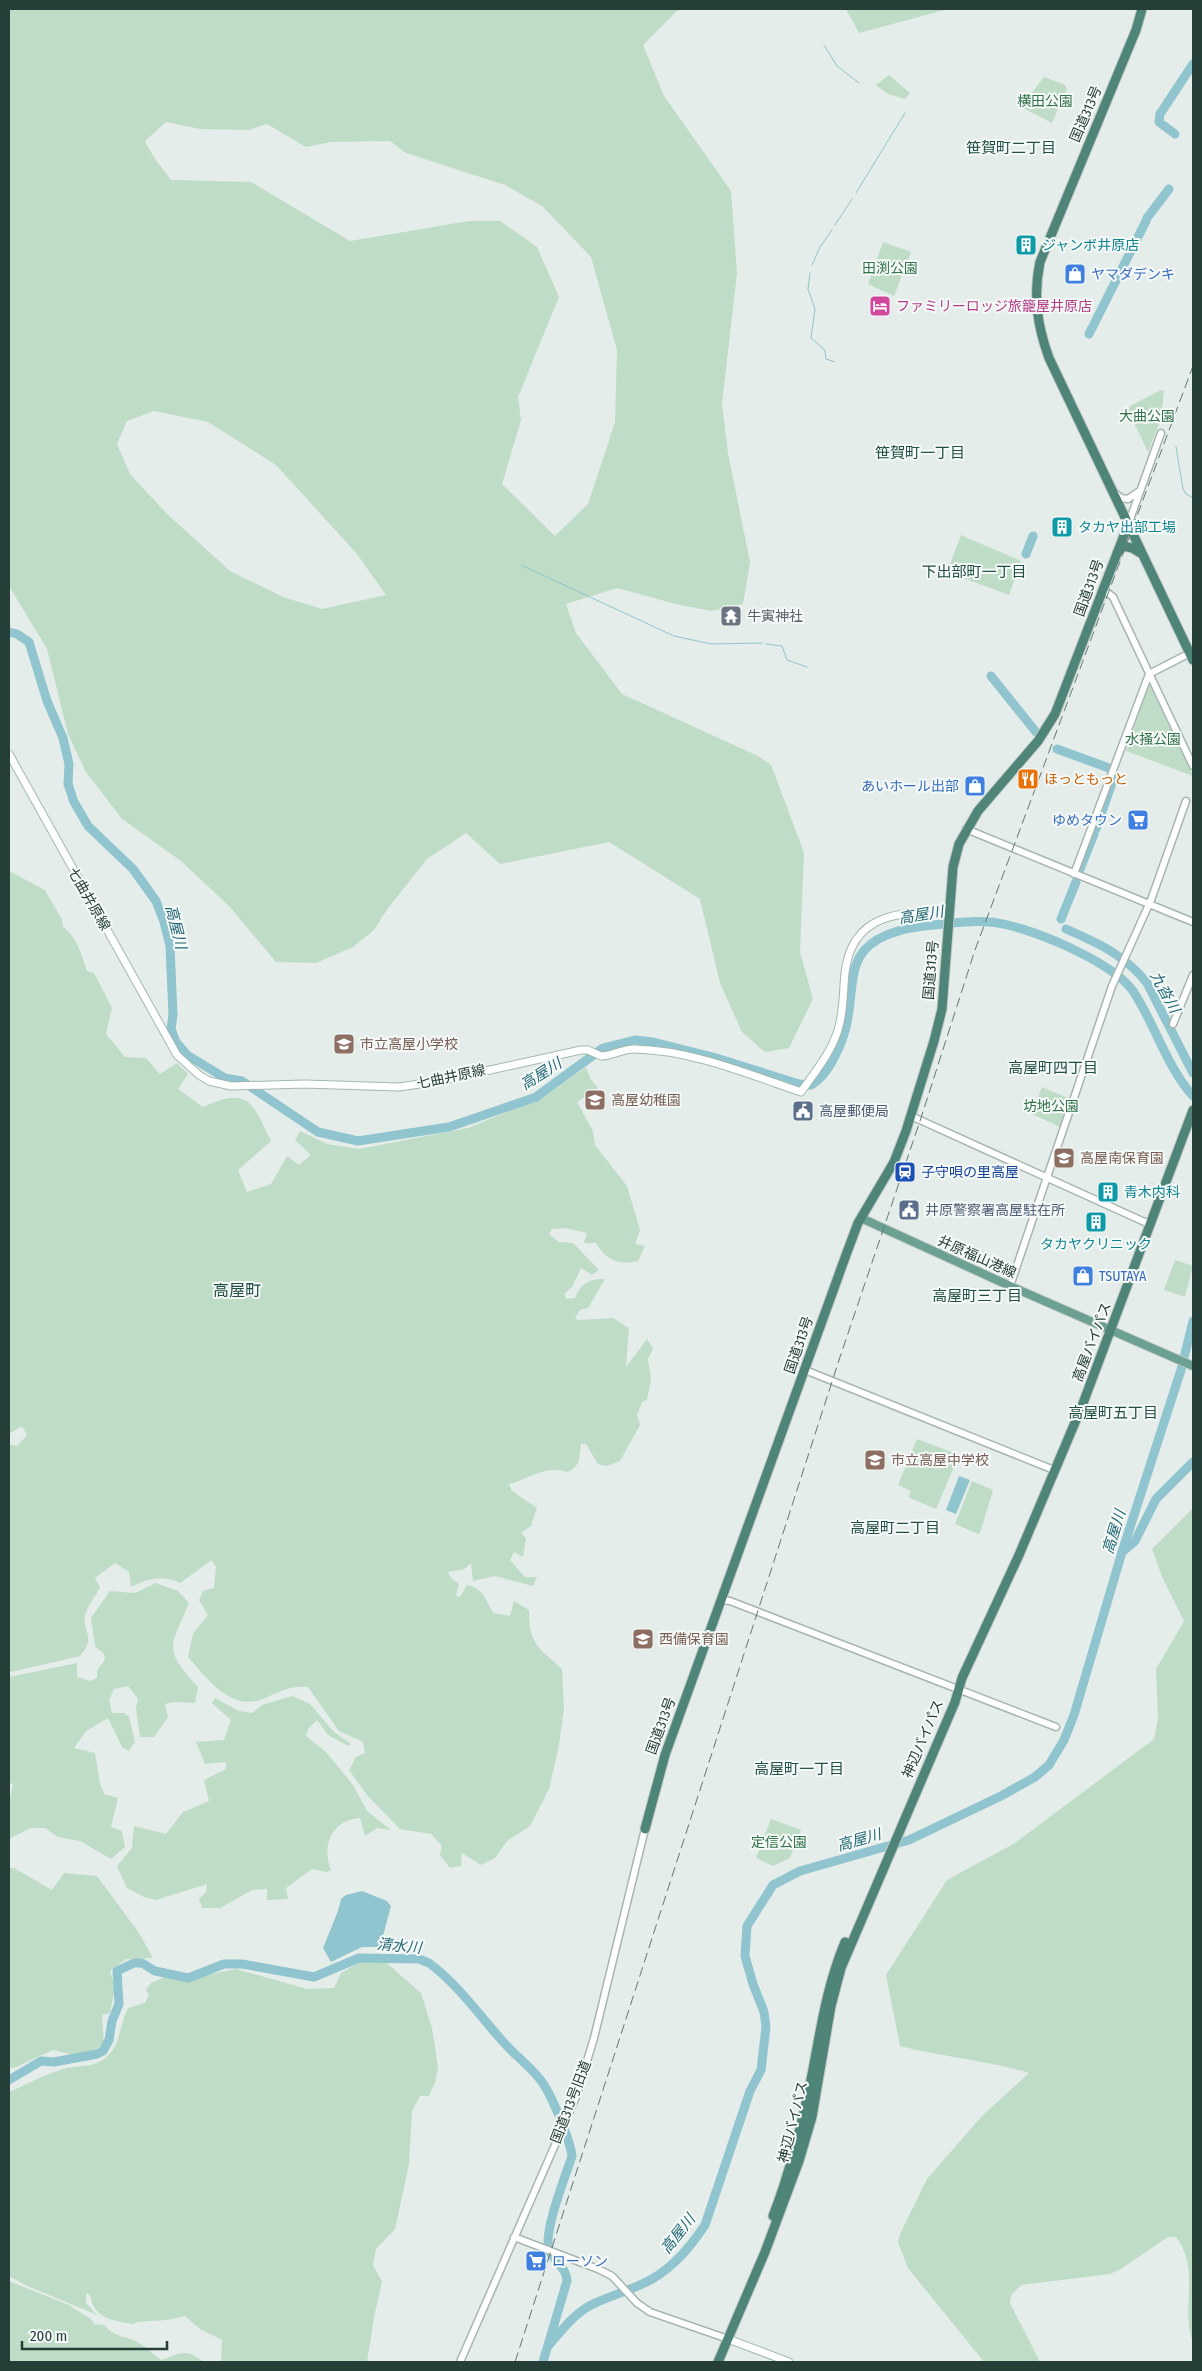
<svg xmlns="http://www.w3.org/2000/svg" width="1202" height="2371" viewBox="0 0 1202 2371" font-family="'Fira Sans Condensed','Noto Sans JP',sans-serif">
<style>
.green{fill:#bfdcc7;fill-rule:evenodd}
.water{fill:#90c4ce}
.lines{fill:none;stroke-linecap:round;stroke-linejoin:round}
.stream{stroke:#90c4ce;stroke-width:1}
.river{stroke:#90c4ce;stroke-width:9}
.tertiary-casing{stroke:#a7b5b0;stroke-width:9}
.secondary-casing{stroke:#a3b8b1;stroke-width:9}
.primary-casing{stroke:#c2c9c7;stroke-width:10}
.trunk-casing{stroke:#c2c9c7;stroke-width:11}
.tertiary{stroke:#fff;stroke-width:6}
.secondary{stroke:#fff;stroke-width:7}
.primary{stroke:#6ca093;stroke-width:8}
.trunk{stroke:#4f8478;stroke-width:9}
.rail{stroke:#5f7972;stroke-width:1;stroke-dasharray:10 5;stroke-linecap:butt}
.labels{text-anchor:middle;dominant-baseline:central;stroke-width:4;stroke-linejoin:round;paint-order:stroke}
.park-label{font-size:14px;fill:#31724b;stroke:#f5f9f7}
.street-label{font-size:14px;fill:#253e37;stroke:#f5f9f7}
.culture-label{font-size:14px;fill:#0d838f;stroke:#f5f9f7;text-anchor:start}
.shop-label{font-size:14px;fill:#366cbe;stroke:#f5f9f7;text-anchor:start}
.hotel-label{font-size:14px;fill:#b23c85;stroke:#f5f9f7;text-anchor:start}
.worship-label{font-size:14px;fill:#5b616d;stroke:#f5f9f7;text-anchor:start}
.food-label{font-size:14px;fill:#c56008;stroke:#f5f9f7;text-anchor:start}
.education-label{font-size:14px;fill:#785e54;stroke:#f5f9f7;text-anchor:start}
.service-label{font-size:14px;fill:#4e5e75;stroke:#f5f9f7;text-anchor:start}
.transit-label{font-size:14px;fill:#164399;stroke:#f5f9f7;text-anchor:start}
.neighbourhood-label{font-size:15px;fill:#214f44;stroke:#f5f9f7}
.water-label{font-size:15px;font-style:italic;fill:#226776;stroke:#f5f9f7}
.quarter-label{font-size:16px;fill:#214f44;stroke:#f5f9f7}
</style>
<rect width="100%" height="100%" fill="#e4ede9"/>
<path class="green" d="M9 9H679L643 45 664 96 731 191 737 273 722 404 728 453 750 562 743 604 711 611 676 604 617 588 566 604 576 633 622 694 758 756 771 765 804 853 800 952 813 999 789 1048 765 1052 742 1032 720 983 700 899 609 842 500 864 466 833 427 859 388 908 374 930 353 947 316 963 276 962 229 906 181 861 122 819 86 772 68 734 47 649 9 586ZM166 122 200 129 249 130 267 124 306 147 331 142 390 141 406 153 505 185 542 206 591 257 617 350 615 422 588 504 555 536 502 484 521 420 518 397 559 297 537 247 500 221H469L350 241 251 182 171 180 153 156 145 141ZM154 411 208 422 276 465 357 554 386 595 322 609 283 597 230 571 166 513 130 474 117 444 127 421Z
M846 9H948L859 33Z
M889 75 910 93 905 99 888 94 876 85Z
M1044 77 1065 85 1067 89 1052 123 1021 107Z
M883 242 911 252 894 296 868 284Z
M1161 390 1164 391 1161 419 1148 452 1128 410 1130 406Z
M961 535 1021 561 1009 595 947 572Z
M1149 684 1193 776 1126 751Z
M9 871 45 890 62 920 63 927C78 939 81 953 87 971L94 973 112 1008 106 1034 125 1057 146 1058 160 1074 177 1063 188 1074 178 1089 203 1107C249 1086 252 1102 271 1141L238 1170 247 1192 271 1184 287 1156 299 1165 311 1155 295 1140 300 1131 327 1144 359 1149 468 1128 544 1097 586 1067 590 1078 598 1088 577 1102 593 1131 595 1145 627 1186 640 1230 635 1244 645 1246 638 1261C619 1266 606 1260 596 1243H584L587 1233 565 1228 552 1229 549 1234 559 1242 573 1243 599 1270 592 1275 581 1268 572 1287 565 1293 566 1299 575 1298C580 1283 591 1278 605 1279L588 1308 580 1310 575 1318 578 1320 613 1318 629 1328 626 1367 647 1339 653 1349 648 1359 651 1379 647 1400 642 1402 637 1415 640 1425 620 1461 606 1466 598 1464 586 1444H581C579 1457 581 1467 567 1472 547 1464 529 1479 509 1484L512 1491 537 1508 531 1526 521 1533 526 1538 523 1557 514 1552 510 1560 525 1577H537L533 1586 495 1576 473 1581 471 1563 464 1569 448 1572 451 1578 459 1584 456 1596 460 1597 467 1585C483 1588 486 1600 493 1613L510 1616 514 1601 529 1610C529 1644 538 1647 562 1669L564 1708 559 1745 549 1789 530 1826 507 1841 495 1858 481 1865 462 1853 461 1866 450 1868 440 1855 442 1846 431 1834 400 1829 367 1795 349 1770 356 1757 365 1753 363 1742 339 1731 308 1687C287 1685 279 1693 260 1700 229 1710 206 1677 188 1657L193 1634 208 1615 199 1600 203 1591 214 1588 216 1567 212 1560 180 1583C161 1574 148 1579 131 1587L129 1572 115 1563 95 1578 100 1587C96 1596 87 1606 85 1616 82 1632 97 1636 80 1656L11 1672 9 1670V1444L17 1446 27 1435 22 1426 9 1434Z
M1042 1087 1070 1099 1060 1127 1032 1114Z
M1175 1260 1193 1266 1185 1297 1164 1290Z
M917 1439 959 1455 936 1509 908 1497 911 1491 898 1485Z
M972 1481 993 1490 980 1533 978 1534 955 1524Z
M1193 1508V2342C1180 2309 1201 2269 1176 2237H1168L1121 2269 1110 2274 1021 2285 1011 2295 1010 2303 1040 2362H984L908 2268 898 2242 900 2234 927 2179 982 2116 1029 2073C986 2060 943 2057 900 2046L886 1975 947 1880 1015 1843 1154 1739 1158 1718 1156 1669 1184 1621 1163 1579 1152 1549Z
M156 1583 178 1591 189 1603C170 1648 163 1649 198 1687L195 1703 175 1702 165 1704 168 1717 154 1737H140L136 1708 138 1699 128 1686 114 1689 109 1700 112 1713H124L129 1717 135 1742 129 1751 122 1747 108 1718 86 1731 74 1748 95 1753 100 1783 104 1794 118 1798 111 1827 122 1831 125 1847 111 1859 80 1841 58 1837 45 1828H30L9 1839V1804L13 1784 9 1783V1677L77 1663V1677L90 1681 97 1678V1670L105 1660 104 1654 95 1646 91 1618 110 1591 135 1593Z
M292 1696 310 1704 333 1731 351 1744 348 1746 328 1735 317 1720 308 1729 306 1736 326 1752 353 1785 367 1811 391 1830 377 1828 365 1836 360 1818C332 1820 321 1845 331 1870L326 1872 312 1869 286 1888 288 1899 267 1900V1889L252 1890 220 1908H202L199 1899 206 1892 207 1884 156 1900 144 1897 127 1888 117 1866 132 1848 134 1826 166 1834 183 1812 209 1801 204 1780 226 1769V1762L205 1764 196 1742 224 1740 231 1720 212 1703 215 1698 239 1711 252 1713 262 1705Z
M771 1819 801 1830 790 1858 773 1866 756 1858Z
M9 1868H14L52 1890 64 1873 97 1876 139 1933 153 1958 126 1959 110 1971 115 1987 110 2013 102 2015 104 2044 83 2057 53 2050 14 2068H9Z
M365 1959H382L421 1993 432 2028 438 2068 435 2083 429 2096H420L412 2111 409 2164 395 2229 376 2249 373 2265 382 2282 374 2317 367 2362H221L222 2340 200 2329 185 2316 167 2320 136 2322 134 2324C113 2321 94 2319 90 2295L86 2293V2303L97 2315 25 2285 9 2276V2092C26 2085 45 2074 63 2069 83 2064 100 2070 114 2048 121 2036 121 2021 128 2008L145 2003 149 1994 146 1990 151 1983 172 1974 179 1980 236 1969 307 1989 334 1988 341 1973Z
M9 2281 69 2305 92 2320 94 2324 104 2325C117 2340 129 2335 142 2345 149 2350 154 2355 161 2360 182 2354 183 2347 204 2362H9Z"/>
<path class="water" d="M959 1476 970 1480 956 1514 946 1510Z
M362 1891 387 1901 391 1906 380 1947H362L331 1962 323 1948 338 1911 341 1899 346 1895Z"/>
<g class="lines">
<path class="stream" d="M801 9H802
M824 45 837 66 859 83
M856 193 905 113
M835 225 852 199
M812 265 820 247 832 230
M810 273 808 289 815 309 811 338 825 350 826 359 835 362
M1176 447 1183 489 1186 494 1193 498
M521 565 674 636 711 644 762 643
M766 644 782 646 787 660 807 667"/>
<path class="river" d="M1175 134 1159 122 1160 114 1193 64
M1147 218 1169 189
M1089 334 1146 221
M1026 554 1033 536
M9 632 17 634 29 642 47 701 63 738 69 764 68 784 74 802 88 826 133 869 156 901 164 922 170 946 173 1015 171 1029 176 1042 187 1055 225 1078 242 1081 318 1132 358 1141 449 1127 536 1097 603 1048 635 1040 653 1042 713 1057 799 1084 811 1085C830 1075 845 1038 848 1017 851 1000 851 981 856 965 865 937 899 929 924 926 946 924 967 920 989 922 1024 924 1112 961 1133 991 1155 1024 1166 1066 1193 1096
M991 676 1036 732
M1057 749 1109 768
M1096 829 1113 780
M1080 869 1094 834
M1061 919 1076 882
M1066 929C1098 943 1125 955 1147 983L1193 1073
M1122 1552 1135 1541 1156 1499 1193 1462
M9 2080 41 2061 54 2062 97 2054 103 2051 109 2040 112 2021 119 2004 117 1971 134 1963H142L155 1971 188 1978 224 1964H242L314 1977 359 1958 419 1959 429 1963C460 1986 481 2018 507 2046 519 2059 535 2070 544 2085 553 2099 570 2140 572 2156 566 2175 543 2232 549 2249 553 2262 567 2267 567 2281L543 2362
M549 2345C562 2330 574 2314 591 2305 611 2295 633 2290 652 2279 675 2266 691 2246 705 2225L750 2091 761 2070 766 2027 764 2012 753 1984 745 1956 747 1926 773 1885 800 1871 909 1840 1001 1796 1035 1777 1049 1765 1064 1740 1074 1715 1122 1552 1181 1370 1193 1321"/>
<g class="tertiary-casing">
<path id="tertiary" d="M1115 493 1121 498 1128 499 1138 492
M1128 525 1161 433
M1103 589 1113 597 1193 766
M966 829 1193 922
M1074 874 1149 674 1190 653
M1173 1024 1193 975
M911 1116 1149 1224
M1010 1286 1112 986 1151 900 1186 801
M805 1370 1054 1470
M721 1600 730 1601 1056 1727
M514 2237 598 2269 612 2276 637 2303 650 2312 728 2339
M460 2362 576 2097 594 2038 645 1829"/>
</g>
<g class="secondary-casing">
<path id="secondary" d="M9 754 177 1055 199 1075 209 1081 231 1086 305 1084 399 1087 440 1081 581 1050H588L601 1056C612 1056 622 1049 634 1049 691 1050 748 1074 801 1092 815 1072 831 1053 838 1030 844 1011 843 992 845 973 852 912 901 912 950 911
M728 2339 789 2362"/>
</g>
<g class="primary-casing">
<path id="primary" d="M861 1218 1010 1286 1193 1366"/>
</g>
<g class="trunk-casing">
<path id="trunk" d="M1142 9 1136 30 1040 262C1033 296 1037 325 1049 358L1193 660
M1117 553 1123 546 1132 548 1142 554
M645 1829 665 1755 846 1255 858 1223 894 1162 906 1131 934 1041 942 1009 953 867 959 844 978 811 1038 741 1055 714 1128 525
M773 2216C792 2167 804 2116 814 2064 822 2021 828 1983 845 1942
M718 2362 765 2252 799 2161 812 2117 831 2006 841 1968 955 1702 962 1678 1019 1555 1082 1406 1193 1110"/>
</g>
<use href="#tertiary" class="tertiary"/>
<use href="#secondary" class="secondary"/>
<use href="#primary" class="primary"/>
<use href="#trunk" class="trunk"/>
<path class="rail" d="M515 2362 840 1357 920 1121 975 950 1193 366"/>
</g>
<defs>
<g id="building-square" transform="scale(1.125)"><rect x="-9" y="-9" width="18" height="18" rx="4" fill="#0f9aa8" stroke="#f5f9f7"/><path d="M-4-6H4V6H1V3H-1V6H-4ZM-2.5-4.3h1.7v1.8h-1.7ZM.8-4.3h1.7v1.8H.8ZM-2.5-1h1.7V.8h-1.7ZM.8-1h1.7V.8H.8Z" fill="#fff"/></g>
<g id="shop-square" transform="scale(1.125)"><rect x="-9" y="-9" width="18" height="18" rx="4" fill="#3f7fe0" stroke="#f5f9f7"/><path d="M-5-2.5h2.3a2.7 3.5 0 0 1 5.4 0H5L5.5 6h-11ZM-1.5-2.5h3a1.5 2.3 0 0 0-3 0Z" fill="#fff"/></g>
<g id="hotel-square" transform="scale(1.125)"><rect x="-9" y="-9" width="18" height="18" rx="4" fill="#d1479c" stroke="#f5f9f7"/><path d="M-6-4.5h1.5V1H6V5H4.5V3h-9V5H-6ZM-4 0a1.8 1.8 0 1 1 3.6 0ZM.5 0V-2.5h3Q6-2.5 6 0Z" fill="#fff"/></g>
<g id="temple-square" transform="scale(1.125)"><rect x="-9" y="-9" width="18" height="18" rx="4" fill="#6b7280" stroke="#f5f9f7"/><path d="M0-6L5-2H3V0L6.5 2.5H4V6H1.5V3h-3V6H-4V2.5H-6.5L-3 0V-2H-5Z" fill="#fff"/></g>
<g id="restaurant-square" transform="scale(1.125)"><rect x="-9" y="-9" width="18" height="18" rx="4" fill="#e8710a" stroke="#f5f9f7"/><path d="M-5-6h1v4h1v-4h1v4h1v-4h1v5L-1.5 .5V6h-2V.5L-5-1ZM5-6V6H3V1.5H1.5Q1.5-4 5-6Z" fill="#fff"/></g>
<g id="supermarket-square" transform="scale(1.125)"><rect x="-9" y="-9" width="18" height="18" rx="4" fill="#3f7fe0" stroke="#f5f9f7"/><path d="M-6-5.5h2.5l.6 2H6L4.5 2H-2.5L-4.4-4H-6ZM-1.5 3.2a1.3 1.3 0 1 0 .1 0ZM3 3.2a1.3 1.3 0 1 0 .1 0Z" fill="#fff"/></g>
<g id="school-square" transform="scale(1.125)"><rect x="-9" y="-9" width="18" height="18" rx="4" fill="#8d6e63" stroke="#f5f9f7"/><path d="M0-5L7-2L0 1L-7-2ZM-4 1L0 2.5L4 1V4Q0 6-4 4Z" fill="#fff"/></g>
<g id="civic-square" transform="scale(1.125)"><rect x="-9" y="-9" width="18" height="18" rx="4" fill="#5c6f8a" stroke="#f5f9f7"/><path d="M-.6-6.5H3V-4.5H.6V-3L4-1V1h2V6H-6V1h2V-1L-.6-3ZM-1.2 2.5V6h2.4V2.5Z" fill="#fff"/></g>
<g id="station-square" transform="scale(1.125)"><rect x="-9" y="-9" width="18" height="18" rx="4" fill="#1a4fb4" stroke="#f5f9f7"/><path d="M-3-6H3Q5-6 5-4V2Q5 4 3 4L4.5 6H3L1.5 4h-3L-3 6H-4.5L-3 4Q-5 4-5 2V-4Q-5-6-3-6ZM-3.5-4v3h7v-3ZM-3.5 1v1.5H-2V1ZM2 1v1.5H3.5V1Z" fill="#fff"/></g>
</defs>
<g fill-rule="evenodd">
<use href="#building-square" x="1026" y="245"/>
<use href="#shop-square" x="1075" y="274"/>
<use href="#hotel-square" x="880" y="306"/>
<use href="#building-square" x="1062" y="527"/>
<use href="#temple-square" x="731" y="616"/>
<use href="#restaurant-square" x="1028" y="779"/>
<use href="#shop-square" x="975" y="786"/>
<use href="#supermarket-square" x="1138" y="820"/>
<use href="#school-square" x="344" y="1044"/>
<use href="#school-square" x="595" y="1100"/>
<use href="#civic-square" x="803" y="1111"/>
<use href="#school-square" x="1064" y="1158"/>
<use href="#station-square" x="905" y="1172"/>
<use href="#building-square" x="1108" y="1192"/>
<use href="#civic-square" x="909" y="1210"/>
<use href="#building-square" x="1096" y="1222"/>
<use href="#shop-square" x="1083" y="1276"/>
<use href="#school-square" x="875" y="1460"/>
<use href="#school-square" x="643" y="1639"/>
<use href="#supermarket-square" x="536" y="2261"/>
</g>
<g class="labels">
<g class="park-label">
<text x="1045" y="101">横田公園</text>
<text x="890" y="268">田渕公園</text>
<text x="1147" y="416">大曲公園</text>
<text x="1153" y="739">水掻公園</text>
<text x="1051" y="1106">坊地公園</text>
<text x="779" y="1842">定信公園</text>
</g>
<g class="street-label">
<text transform="translate(1086 114) rotate(-67)">国道313号</text>
<text transform="translate(1089 588) rotate(-70)">国道313号</text>
<text transform="translate(89 899) rotate(60)">七曲井原線</text>
<text transform="translate(931 970) rotate(-85)">国道313号</text>
<text transform="translate(451 1077) rotate(-12)">七曲井原線</text>
<text transform="translate(977 1257) rotate(24)">井原福山港線</text>
<text transform="translate(1092 1342) rotate(-69)">高屋バイパス</text>
<text transform="translate(799 1345) rotate(-71)">国道313号</text>
<text transform="translate(661 1726) rotate(-70)">国道313号</text>
<text transform="translate(923 1739) rotate(-67)">神辺バイパス</text>
<text transform="translate(571 2102) rotate(-69)">国道313号旧道</text>
<text transform="translate(793 2122) rotate(-76)">神辺バイパス</text>
</g>
<g class="culture-label">
<text x="1042" y="245">ジャンボ井原店</text>
<text x="1078" y="527">タカヤ出部工場</text>
<text x="1124" y="1192">青木内科</text>
<text x="1096" y="1244" text-anchor="middle">タカヤクリニック</text>
</g>
<g class="shop-label">
<text x="1091" y="274">ヤマダデンキ</text>
<text x="959" y="786" text-anchor="end">あいホール出部</text>
<text x="1122" y="820" text-anchor="end">ゆめタウン</text>
<text x="1099" y="1276">TSUTAYA</text>
<text x="552" y="2261">ローソン</text>
</g>
<g class="hotel-label">
<text x="896" y="306">ファミリーロッジ旅籠屋井原店</text>
</g>
<g class="worship-label">
<text x="747" y="616">牛寅神社</text>
</g>
<g class="food-label">
<text x="1044" y="779">ほっともっと</text>
</g>
<g class="education-label">
<text x="360" y="1044">市立高屋小学校</text>
<text x="611" y="1100">高屋幼稚園</text>
<text x="1080" y="1158">高屋南保育園</text>
<text x="891" y="1460">市立高屋中学校</text>
<text x="659" y="1639">西備保育園</text>
</g>
<g class="service-label">
<text x="819" y="1111">高屋郵便局</text>
<text x="925" y="1210">井原警察署高屋駐在所</text>
</g>
<g class="transit-label">
<text x="921" y="1172">子守唄の里高屋</text>
</g>
<g class="neighbourhood-label">
<text x="1011" y="148">笹賀町二丁目</text>
<text x="920" y="453">笹賀町一丁目</text>
<text x="974" y="572">下出部町一丁目</text>
<text x="1053" y="1068">高屋町四丁目</text>
<text x="977" y="1296">高屋町三丁目</text>
<text x="1113" y="1413">高屋町五丁目</text>
<text x="895" y="1528">高屋町二丁目</text>
<text x="799" y="1769">高屋町一丁目</text>
</g>
<g class="water-label">
<text transform="translate(921 915) rotate(-9)">高屋川</text>
<text transform="translate(176 927) rotate(76)">高屋川</text>
<text transform="translate(1165 992) rotate(61)">九沓川</text>
<text transform="translate(541 1074) rotate(-32)">高屋川</text>
<text transform="translate(1114 1532) rotate(-73)">高屋川</text>
<text transform="translate(859 1840) rotate(-16)">高屋川</text>
<text transform="translate(399 1946) rotate(5)">清水川</text>
<text transform="translate(678 2234) rotate(-52)">高屋川</text>
</g>
<g class="quarter-label">
<text x="237" y="1290">高屋町</text>
</g>
</g>
<rect width="1202" height="2371" fill="none" stroke="#253e37" stroke-width="20"/>
<path d="M22 2341v8h145v-8" fill="none" stroke="#253e37" stroke-width="2.5"/>
<text x="30" y="2341" font-size="15" fill="#253e37" stroke="#f5f9f7" stroke-width="4" paint-order="stroke">200 m</text>
</svg>
